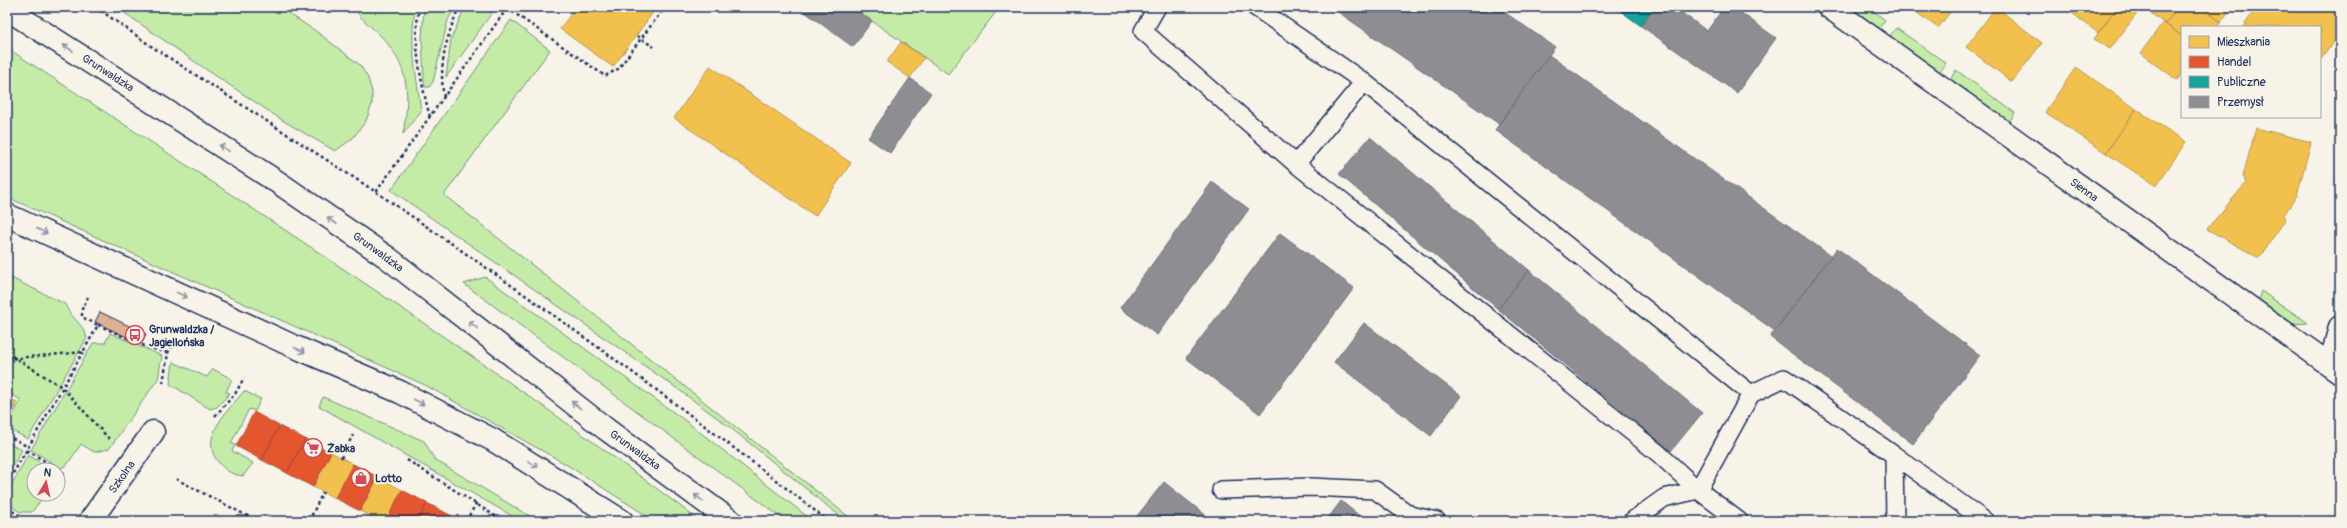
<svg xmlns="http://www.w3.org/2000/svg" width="2347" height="528" viewBox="0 0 2347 528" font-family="Pangolin,sans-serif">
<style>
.green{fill:#c5eca7;stroke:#708e82}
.homes{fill:#f2c14e;stroke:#b29553}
.shops{fill:#e4572e;stroke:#a84b3c}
.public{fill:#17a398;stroke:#188087}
.industry{fill:#8d8d92;stroke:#6b7182}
.building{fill:#e0b191;stroke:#1b2f5e}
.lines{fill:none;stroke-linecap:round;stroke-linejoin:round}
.service-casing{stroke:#1b2f5e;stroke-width:20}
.minor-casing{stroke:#1b2f5e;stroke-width:25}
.secondary-casing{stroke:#1b2f5e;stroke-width:25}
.path{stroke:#1b2f5e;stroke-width:2.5;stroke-dasharray:3 3;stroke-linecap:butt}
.service{stroke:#f7f3e8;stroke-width:17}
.minor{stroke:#f7f3e8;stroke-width:22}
.secondary{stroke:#f7f3e8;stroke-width:22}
.oneway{stroke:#8991a3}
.labels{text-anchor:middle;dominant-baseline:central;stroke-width:4;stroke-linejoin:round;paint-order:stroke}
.street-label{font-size:11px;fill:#1b2f5e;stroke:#f7f3e8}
.poi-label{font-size:11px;font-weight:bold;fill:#1b2f5e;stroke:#f7f3e8;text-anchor:start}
</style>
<rect width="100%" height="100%" fill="#f7f3e8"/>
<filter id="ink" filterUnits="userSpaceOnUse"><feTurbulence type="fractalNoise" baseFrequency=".025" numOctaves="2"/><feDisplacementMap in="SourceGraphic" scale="8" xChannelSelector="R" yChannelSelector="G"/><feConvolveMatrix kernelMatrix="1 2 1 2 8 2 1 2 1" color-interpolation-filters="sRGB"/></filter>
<g filter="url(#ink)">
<path class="green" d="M116 7H279L317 32 360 65 368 78 372 92V104L366 121 352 139 335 151 282 120 204 68Z
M354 7H416C408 39 417 78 421 111L403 134C410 95 410 67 381 36 372 27 360 19 354 7Z
M424 7H455L448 20 433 82 429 87H425L424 80 422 38Z
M465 7H496L446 77 451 39Z
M852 7H998L999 8 948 74Z
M1849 7H1868L1885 20 1879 28Z
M511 20 550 50 444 195 854 521H846L727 425 675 387 391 190Z
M1896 28 1946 63 1940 72 1890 36Z
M7 48C241 201 477 352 700 521H655L564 463 425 385 7 197Z
M1956 70 2015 113 2009 122 1950 80Z
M7 276 65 304C70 318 83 323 87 338L28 439 9 429 11 425 8 424 21 400 7 392Z
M485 277 687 422 813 521H786L464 284Z
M2261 291 2308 323 2291 324 2258 301Z
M110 333 162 356 158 379 109 449 94 452 81 444 67 465 61 468 31 450 93 343H105Z
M173 362 207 377 213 369 232 379 226 392 230 393 217 407 210 409 170 384Z
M244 391 261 399 255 411 249 409 231 443 235 445 232 451 253 463 243 476C233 475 226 471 219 463 197 438 229 410 244 391Z
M323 397 424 441 435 460 538 521H521L319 406Z
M7 442 22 450 7 475Z
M28 455 53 470H34V494H45L32 512H20L7 503V493Z"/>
<path class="homes" d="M576 7H657L613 67 560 29Z
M1909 7H1954L1938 28Z
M1996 7 2042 43 2012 82 1966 47Z
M2077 7H2117L2098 33 2072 13Z
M2117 7H2142L2110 49 2094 39Z
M2143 7H2179L2165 24Z
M2179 7H2201L2221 22 2217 27H2182V36L2165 24Z
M2201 7H2232L2221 22Z
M2257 7H2336L2340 10V32L2320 61V27H2243Z
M2163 22 2182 36V73L2177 80 2141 53Z
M901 42 924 58 910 78 887 62Z
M710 66 851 163 815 216 674 118Z
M2076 67 2136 109 2106 153 2045 112Z
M2136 109 2186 142 2156 186 2106 153Z
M2256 128 2311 142 2297 195 2284 215 2285 220 2259 258 2207 229 2246 183 2243 176Z
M7 397 17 402 7 421Z
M331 452 353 464 335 498 313 487Z
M378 477 402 490 386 521H379L360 511Z"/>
<path class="shops" d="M254 412 279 426 262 460 236 446Z
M279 426 305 439 287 473 262 460Z
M305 439 331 452 313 487 287 473Z
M353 464 378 477 360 511 335 498Z
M402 490 427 503 418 521H386Z
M427 503 452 516 450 521H418Z"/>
<path class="public" d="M1615 7H1654L1641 26Z"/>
<path class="industry" d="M798 7H852L872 21 853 47Z
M1331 7H1497L1555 47 1499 124Z
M1654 7H1674L1707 31 1724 7H1733L1776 38 1737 93 1641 26Z
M1549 55 1831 256 1775 331 1495 130Z
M910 78 931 93 890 153 868 138Z
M1370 137 1529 270 1498 309 1339 174Z
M1212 182 1249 209 1157 335 1120 308Z
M1280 233 1354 288 1260 414 1186 358Z
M1837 248 1980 355 1913 444 1770 337Z
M1529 270 1702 413 1671 451 1498 309Z
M1364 323 1461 396 1431 436 1334 362Z
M1164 482 1213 521H1133Z
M1341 501 1366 521H1326Z"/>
<path class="building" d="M100 312 146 334 141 344 95 322Z"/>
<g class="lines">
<g class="service-casing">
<path id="service" d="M1157 7 1143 31 1296 164 1658 453 1698 490 1751 394 1364 82 1296 164
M1255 7 1364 82
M1751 394 1784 378 1894 455 1895 521
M1894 455 1985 521
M1221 490 1311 487 1375 490 1410 515 1437 521
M1632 521 1664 498 1698 490 1739 521"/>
</g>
<g class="minor-casing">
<path id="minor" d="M1829 7 2340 372
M2330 365 2340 327
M90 521 153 432"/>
</g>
<g class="secondary-casing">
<path id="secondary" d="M7 9 279 183 388 258 606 429 731 521
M7 215 293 346 400 392 493 440 622 521"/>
</g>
<path class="path" d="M96 7 151 46 376 192 508 7
M420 7C411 37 422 87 430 117
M507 8 605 76 618 69 665 7
M637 36 654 47
M444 97C438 65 447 36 459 7
M376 192C531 297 680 404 828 521
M98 325 147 347 168 353
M7 353 62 387 111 441
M7 359 83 352 98 325 82 317V309L88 297
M163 383 168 353 176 339
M215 416 235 394 244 378
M7 435 28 447
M27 450 65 474
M341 458 353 435
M407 460 503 521
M176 479 257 521
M7 484 83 352
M7 508 29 521
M309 521 323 492
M466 521 477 502"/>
<use href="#service" class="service"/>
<use href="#minor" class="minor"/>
<use href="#secondary" class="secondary"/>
</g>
<defs><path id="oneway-shaft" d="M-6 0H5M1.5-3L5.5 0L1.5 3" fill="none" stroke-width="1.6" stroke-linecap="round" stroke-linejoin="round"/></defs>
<g class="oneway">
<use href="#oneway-shaft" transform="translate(68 48) rotate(-147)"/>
<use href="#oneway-shaft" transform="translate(224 148) rotate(-147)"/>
<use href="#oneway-shaft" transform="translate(332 221) rotate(-146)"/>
<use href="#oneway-shaft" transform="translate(42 231) rotate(25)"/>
<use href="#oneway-shaft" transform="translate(182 295) rotate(25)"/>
<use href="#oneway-shaft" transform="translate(473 325) rotate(-142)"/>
<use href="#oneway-shaft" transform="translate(300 350) rotate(24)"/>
<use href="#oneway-shaft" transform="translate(419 402) rotate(28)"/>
<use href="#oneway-shaft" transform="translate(576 405) rotate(-142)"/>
<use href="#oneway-shaft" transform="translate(533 464) rotate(31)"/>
<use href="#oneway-shaft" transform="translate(699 498) rotate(-144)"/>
</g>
</g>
<defs>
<g id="bus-ring" transform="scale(1)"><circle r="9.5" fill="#f7f3e8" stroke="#d1495b" stroke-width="1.5"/><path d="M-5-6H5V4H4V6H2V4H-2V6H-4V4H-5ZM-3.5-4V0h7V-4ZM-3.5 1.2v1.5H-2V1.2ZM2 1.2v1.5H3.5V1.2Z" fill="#d1495b"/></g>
<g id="supermarket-ring" transform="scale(1)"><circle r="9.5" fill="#f7f3e8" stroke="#d1495b" stroke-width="1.5"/><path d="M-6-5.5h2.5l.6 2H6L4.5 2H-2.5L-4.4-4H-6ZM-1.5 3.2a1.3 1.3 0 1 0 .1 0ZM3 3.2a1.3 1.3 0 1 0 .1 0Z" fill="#d1495b"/></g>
<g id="shop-ring" transform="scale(1)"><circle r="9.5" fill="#f7f3e8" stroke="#d1495b" stroke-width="1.5"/><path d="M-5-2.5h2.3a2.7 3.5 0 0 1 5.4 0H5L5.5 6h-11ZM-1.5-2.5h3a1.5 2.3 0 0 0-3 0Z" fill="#d1495b"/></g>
</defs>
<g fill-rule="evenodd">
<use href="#bus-ring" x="135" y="335"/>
<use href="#supermarket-ring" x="313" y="448"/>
<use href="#shop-ring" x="361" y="478"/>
</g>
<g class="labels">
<g class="street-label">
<text transform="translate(108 73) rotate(33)">Grunwaldzka</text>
<text transform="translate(2084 190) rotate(36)">Sienna</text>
<text transform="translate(378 252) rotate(36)">Grunwaldzka</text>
<text transform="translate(635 450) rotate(36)">Grunwaldzka</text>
<text transform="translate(122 477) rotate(-55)">Szkolna</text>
</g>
<g class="poi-label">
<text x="149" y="329">Grunwaldzka /<tspan x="149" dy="13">Jagiellońska</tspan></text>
<text x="327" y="448">Żabka</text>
<text x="375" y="478">Lotto</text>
</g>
</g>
<rect width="2347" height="528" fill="none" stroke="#f7f3e8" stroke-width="24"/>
<rect x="12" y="12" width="2323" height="504" fill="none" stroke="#1b2f5e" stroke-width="1.5" filter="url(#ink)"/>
<rect x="2181" y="26" width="140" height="92" fill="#f7f3e8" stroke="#9fa5b1"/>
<rect x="2189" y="36" width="20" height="12" fill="#f2c14e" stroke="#9fa5b1"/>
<text x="2217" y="46" font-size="12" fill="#1b2f5e">Mieszkania</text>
<rect x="2189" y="56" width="20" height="12" fill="#e4572e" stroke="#9fa5b1"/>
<text x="2217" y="66" font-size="12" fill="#1b2f5e">Handel</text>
<rect x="2189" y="76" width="20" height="12" fill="#17a398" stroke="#9fa5b1"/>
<text x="2217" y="86" font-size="12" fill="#1b2f5e">Publiczne</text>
<rect x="2189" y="96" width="20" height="12" fill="#8d8d92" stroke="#9fa5b1"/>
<text x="2217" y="106" font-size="12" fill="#1b2f5e">Przemysł</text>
<g transform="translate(46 482) rotate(9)"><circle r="19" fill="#f7f3e8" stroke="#9fa5b1"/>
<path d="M0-3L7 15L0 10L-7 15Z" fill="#d1495b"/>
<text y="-6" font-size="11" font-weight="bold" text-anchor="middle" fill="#1b2f5e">N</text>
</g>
</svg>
